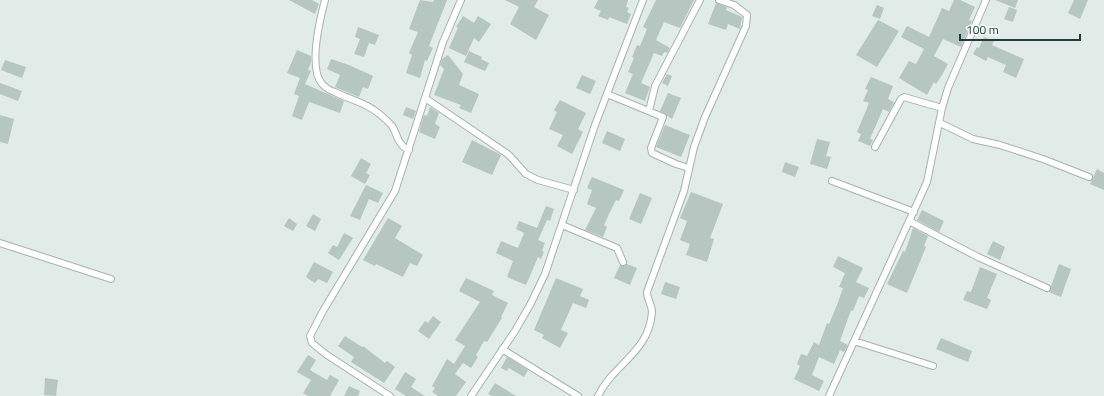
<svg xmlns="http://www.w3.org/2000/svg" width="1104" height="396" viewBox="0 0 1104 396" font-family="'Titillium Web',sans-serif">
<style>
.building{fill:#b6c6c1}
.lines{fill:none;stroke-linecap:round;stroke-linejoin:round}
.minor-casing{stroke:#a4b3b0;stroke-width:8}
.minor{stroke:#fff;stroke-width:6}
</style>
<rect width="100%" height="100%" fill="#e1ebe8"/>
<path class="building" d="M289 0H312L319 4 315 14Z
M420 0 433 2 434 0H447L429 46 433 48 427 61 425 60 420 78 406 73 412 55 409 53 418 32 409 29Z
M505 0H538L534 7 549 15 536 40 510 24 519 7Z
M598 0H628L626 7 629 8 627 12 631 14 627 24 609 17 608 20 598 16 601 11 594 8Z
M656 0H694L680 28 664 22 656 40 670 48 667 53 664 52 662 56 654 53 641 83 650 87 645 101 625 93 633 74 628 72 634 58 632 57 637 45 640 46 647 29 643 27Z
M954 0H960L975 7 969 20 972 21 961 47 943 39 934 56 948 64 942 75 936 84 934 82 927 95 899 78 909 61 916 64 924 49 901 37 907 26 929 37 942 8 949 11Z
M995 0H1018L1015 8Z
M1074 0H1088L1080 19 1068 13Z
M716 3 727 7 726 10 742 17 740 29 728 24 726 30 708 24Z
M877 5 884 8 880 19 872 16Z
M1009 7 1017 10 1013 22 1004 19Z
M463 16 474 23 478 16 491 24 479 42 474 38 466 56 449 48 458 28 456 27Z
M878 20 899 31 877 67 856 55Z
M358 27 379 35 375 45 369 43 364 57 354 54 360 39 355 37Z
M984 37 994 41 992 45 1024 59 1016 78 1003 72 1006 65 988 57 986 61 973 54 977 47 979 48Z
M297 50 311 56V62L308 70 311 71 305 84 344 101 340 113 309 102 302 120 292 116 299 96 294 94 300 78 287 73Z
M469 51 482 57 481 59 489 63 485 71 464 62Z
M448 55 463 74 459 85 479 94 471 113 459 108 461 105 434 95 444 69 440 65 442 59Z
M331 59 349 65 373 76 368 89 363 87 359 97 335 87 340 75 327 69Z
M5 60 26 67 22 78 1 70Z
M667 74 672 76 668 86 662 83Z
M582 75 596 81 590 94 576 88Z
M871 77 893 86 888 99 894 102 889 112 883 109 870 139 873 140 870 146 858 141 861 134 857 132 869 103 863 101 868 90 865 89Z
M0 83 22 91 18 101 0 94Z
M668 93 681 98 672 119 660 111Z
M560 100 586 113 578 129 583 132 572 154 557 146 563 135 549 129 557 112 554 110Z
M406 107 416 111 413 119 403 115Z
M430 107 439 113 435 124 440 127 435 139 419 132 424 115 427 116Z
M0 115 14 119 8 144 0 142Z
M665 125 690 135 681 157 656 147Z
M607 131 625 139 620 151 602 143Z
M817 139 830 142 826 156 831 157 827 169 810 164Z
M472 140 501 155 492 175 462 162Z
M361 158 371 164 366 173 370 175 365 184 351 176Z
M785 162 799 167 795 177 782 172Z
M1097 169 1104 173V190L1090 184Z
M592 177 624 190 619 201 616 200 609 214 604 225 607 227 603 237 585 230 596 208 587 204 592 190 587 188Z
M366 185 383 193 378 203 369 199 360 220 350 216Z
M691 192 723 204 710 238 714 239 707 262 686 255 690 244 680 240 687 221 680 218Z
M640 193 652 198 641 224 629 219Z
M546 206 554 209 550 221 547 220 538 240 545 243 542 251 544 252 541 259 538 257 526 285 507 277 513 261 496 253 501 241 518 248 524 233 516 229 519 221 537 228Z
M922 210 944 221 939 232 917 220Z
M313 214 321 219 315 231 306 226Z
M289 218 297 224 293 231 284 226Z
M388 218 402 226 395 238 423 255 417 266 410 263 403 277 376 264 375 266 363 260Z
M913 228 928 236 924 246 926 247 907 293 887 284 903 251 905 252Z
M344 233 353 238 339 260 328 253 333 245 337 247Z
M993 241 1005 247 1000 260 987 254Z
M838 256 863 268 856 282 869 288 864 298 859 296 853 311 851 310 840 341 848 345 844 352 840 350 834 364 819 357 812 375 824 381 819 391 794 379 800 366 797 364 801 354 807 356 814 342 819 345 827 323 829 324 837 305 843 288 839 287 845 273 833 267Z
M314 262 333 272 327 283 318 279 315 283 306 277Z
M627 264 637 268 630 285 614 278 620 265 624 266Z
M1059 264 1071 269 1061 297 1049 292Z
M980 267 997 274 987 298 991 300 987 309 963 300 967 291 971 292Z
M466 278 494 291 492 295 508 303 501 317 502 318 487 342 484 341 476 355 478 357 471 368 463 363 455 374 466 382 456 396H438L432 392 435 388 432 386 447 359 454 364 465 346 455 340 480 302 459 291Z
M556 278 583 289 580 296 589 300 586 308 573 303 561 330 568 333 560 348 542 338 544 335 534 330Z
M665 282 680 287 676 299 661 294Z
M433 316 441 322 429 339 418 331 425 321 428 323Z
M345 336 362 347 363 346 385 363 387 361 395 367 384 383 351 362 354 357 338 346Z
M941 338 972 351 968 362 936 349Z
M308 355 316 360 310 370 327 380 330 375 339 380 330 396H308L303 393 311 380 297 372Z
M507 357 528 370 524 377 509 368 507 371 501 368Z
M405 372 416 379 411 387 425 396H406L395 389Z
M45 378 58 380 56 396 44 395Z
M495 383 516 396H492L488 394Z
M349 386 360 391 358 396H344Z"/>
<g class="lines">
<g class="minor-casing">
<path id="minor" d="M325 0C320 19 308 67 322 84 325 87 331 91 335 92 350 100 365 102 378 113 383 117 388 121 392 126 398 135 397 145 409 150
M607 94 663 117 651 148 652 153 676 164 689 168
M425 98 509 155 526 174 538 180 574 190
M649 111 655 86 700 0
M940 123 973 139 1000 145 1043 159 1089 177
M875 147 901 99 904 97 942 108
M832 181 914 212
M909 221 978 257 1047 288
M562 225 617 248 623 262
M0 243 111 279
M854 341 933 366
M502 349 578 396
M390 396 327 355 312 343 310 336 323 311 395 191 443 42 461 0
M471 396 515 331 530 305 545 274 595 125 643 0
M598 396C614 363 649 353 652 312 652 304 647 300 647 292L684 191 694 147 705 117 746 26 747 15 734 5 719 0
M829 396 927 182 942 108 948 88 986 0"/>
</g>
<use href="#minor" class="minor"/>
</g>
<path d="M960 34v6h120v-6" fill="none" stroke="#223b38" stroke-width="2"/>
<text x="966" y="34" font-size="12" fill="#223b38" stroke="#f1f8f5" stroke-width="3" paint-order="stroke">100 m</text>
</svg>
